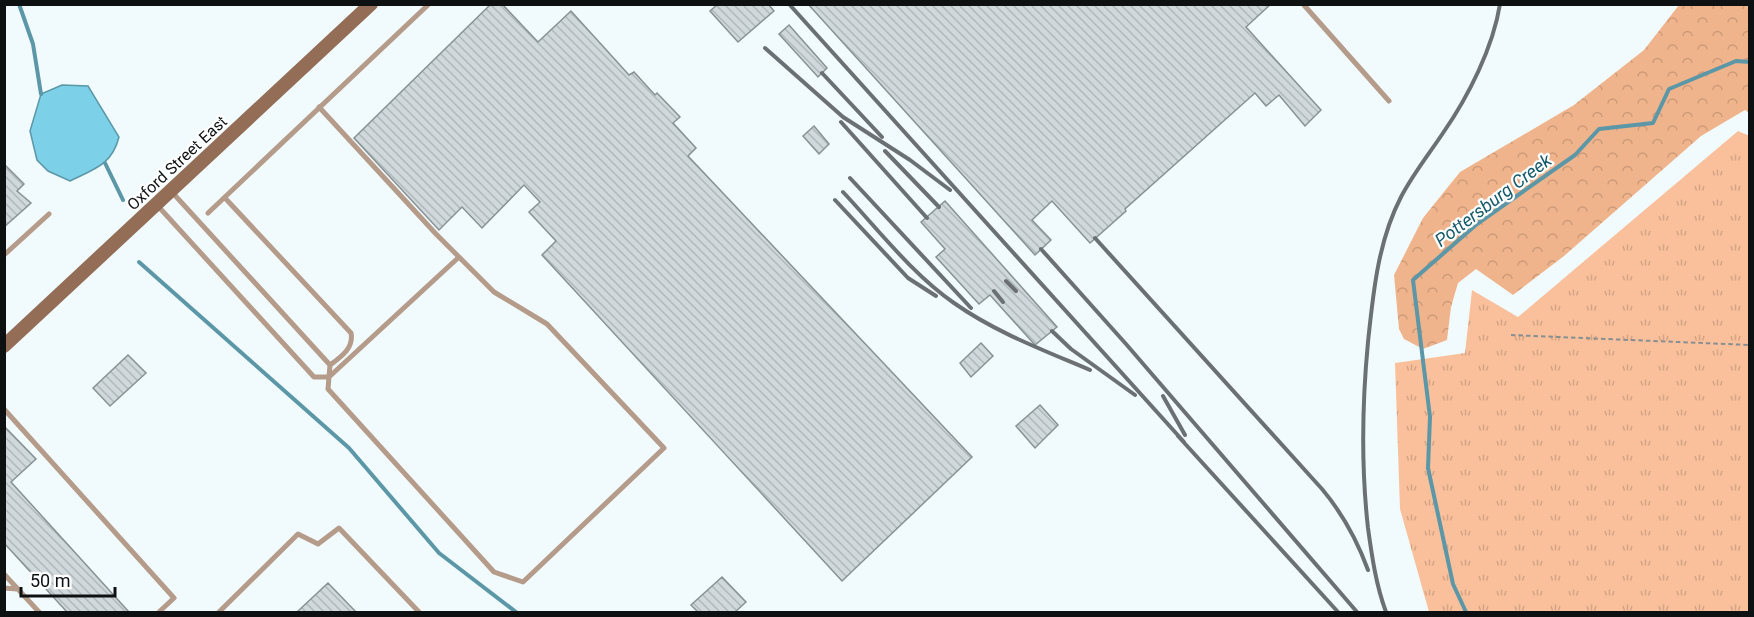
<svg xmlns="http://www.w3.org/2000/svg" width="1754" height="617" viewBox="0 0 1754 617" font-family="Roboto,sans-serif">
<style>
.grass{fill:url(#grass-tufts)}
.forest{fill:url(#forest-crowns)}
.water{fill:#7cd0e7;stroke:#5b97a7;stroke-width:1.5}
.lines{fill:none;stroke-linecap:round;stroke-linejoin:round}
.stream{stroke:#5b97a7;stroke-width:4}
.building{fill:url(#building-back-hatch);stroke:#889193;stroke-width:1.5}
.path{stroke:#888f91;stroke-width:2;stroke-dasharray:4.5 3;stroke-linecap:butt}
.service{stroke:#b59b8a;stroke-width:5}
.secondary{stroke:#936d55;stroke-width:14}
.rail{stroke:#6b7173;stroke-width:4}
.labels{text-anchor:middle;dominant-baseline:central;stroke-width:4.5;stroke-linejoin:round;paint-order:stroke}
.street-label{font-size:16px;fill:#0e1112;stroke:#fff}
.water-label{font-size:18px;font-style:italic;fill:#145a6b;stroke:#fff}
</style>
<defs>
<pattern id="grass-tufts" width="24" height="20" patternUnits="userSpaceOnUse" patternTransform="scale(1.5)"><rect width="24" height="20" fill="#fac09b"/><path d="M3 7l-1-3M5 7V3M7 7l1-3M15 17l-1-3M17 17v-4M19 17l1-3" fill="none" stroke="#d5a484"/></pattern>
<pattern id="forest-crowns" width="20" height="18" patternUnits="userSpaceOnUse" patternTransform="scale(1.5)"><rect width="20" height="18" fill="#f0b48c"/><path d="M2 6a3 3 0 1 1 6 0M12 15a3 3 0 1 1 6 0" fill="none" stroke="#cd9a78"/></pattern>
<pattern id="building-back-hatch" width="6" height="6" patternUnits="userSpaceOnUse" patternTransform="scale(1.5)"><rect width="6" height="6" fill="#cfd8db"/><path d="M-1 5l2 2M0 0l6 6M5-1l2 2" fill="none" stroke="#b1b8bb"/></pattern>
</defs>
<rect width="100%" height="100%" fill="#f1fbfe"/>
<path class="grass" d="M1738 131 1750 136 1749 612H1429L1400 509 1395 363 1465 353 1472 290 1518 317Z"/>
<path class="forest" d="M1679 5H1749V113L1745 110 1701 136 1564 256 1513 295 1476 269 1458 283 1451 307 1447 340 1423 349 1404 339 1399 329 1394 275 1423 218 1460 172 1574 105 1644 50Z"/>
<path class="water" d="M62 85 88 86 119 137C112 165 94 169 70 181L48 171 37 160 30 131 41 94Z"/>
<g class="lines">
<path class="stream" d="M19 4 33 44 41 94
M105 163 123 200
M139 262 349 448 439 553 516 612
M1466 612 1453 584 1428 468 1430 417 1413 280 1477 224 1575 155 1599 129 1653 123 1669 89 1736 61 1750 62"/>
</g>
<path class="building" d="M491 4H502L538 42 571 11 629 75 634 72 655 95 657 93 680 117 673 123 696 148 688 156 972 457 842 581 542 255 556 241 529 212 540 202 524 185 482 228 462 207 439 230 354 138Z
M718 4H768L774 11 738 42 710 11Z
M808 4H1271L1246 27 1321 110 1305 126 1279 95 1266 106 1255 93 1125 209 1126 211 1090 243 1052 201 1032 220 1051 240 1035 255Z
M789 25 827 68 818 77 779 34Z
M814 126 829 144 819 154 803 136Z
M4 164 24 184 17 191 31 203 4 227Z
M945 201 1057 327 1035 345 990 295 979 304 936 257 945 249 921 222Z
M981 343 993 356 971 377 960 363Z
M128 355 146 373 110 406 93 388Z
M1040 405 1058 425 1035 448 1016 426Z
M4 426 36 459 11 482 129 612H67L4 543Z
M722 577 746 602 735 612H698L691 605Z
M328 583 356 612H297Z"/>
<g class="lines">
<path class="path" d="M1511 335 1750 345"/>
<path class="service" d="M1303 4 1389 101
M171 191 330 365 328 389 494 572 523 582 664 448 547 324 494 292 436 234 319 107
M225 198 351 333C354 348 341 357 330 365
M157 205 314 377H329L459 257
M208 213 429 4
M4 255 49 214
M4 409 174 598 159 612
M4 574 39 612
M4 588 17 589
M219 612 298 534 318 544 339 528 419 612"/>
<path class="secondary" d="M4 346 371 4"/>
<path class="rail" d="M789 4 1184 442
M765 48 843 117 910 160 950 190
M822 73 882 137
M841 122 927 218
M885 151 939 207
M850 178 971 308
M843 192C877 228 912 274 954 303 995 332 1043 350 1090 370
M835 200 908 278 936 296
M1095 238 1322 489C1343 514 1357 540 1368 570
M1041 249 1126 344 1357 612
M1006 281 1016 291
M994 291 1003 302
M1052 331 1071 349 1135 395
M1163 396 1185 435
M1178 436 1338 612
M1386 612C1376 585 1372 557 1368 528 1361 466 1362 405 1368 342 1373 294 1378 241 1401 197 1413 174 1429 154 1443 133 1468 97 1493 48 1500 4"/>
</g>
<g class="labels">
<g class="street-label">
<text transform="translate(177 163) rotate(-43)">Oxford Street East</text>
</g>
<g class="water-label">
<text transform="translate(1493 200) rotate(-37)">Pottersburg Creek</text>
</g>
</g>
<rect width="1754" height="617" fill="none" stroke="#0e1112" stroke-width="12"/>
<path d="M21 587v9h94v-9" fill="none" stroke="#0e1112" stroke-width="3"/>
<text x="30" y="587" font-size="18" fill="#0e1112" stroke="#ffffff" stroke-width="4.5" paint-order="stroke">50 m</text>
</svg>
